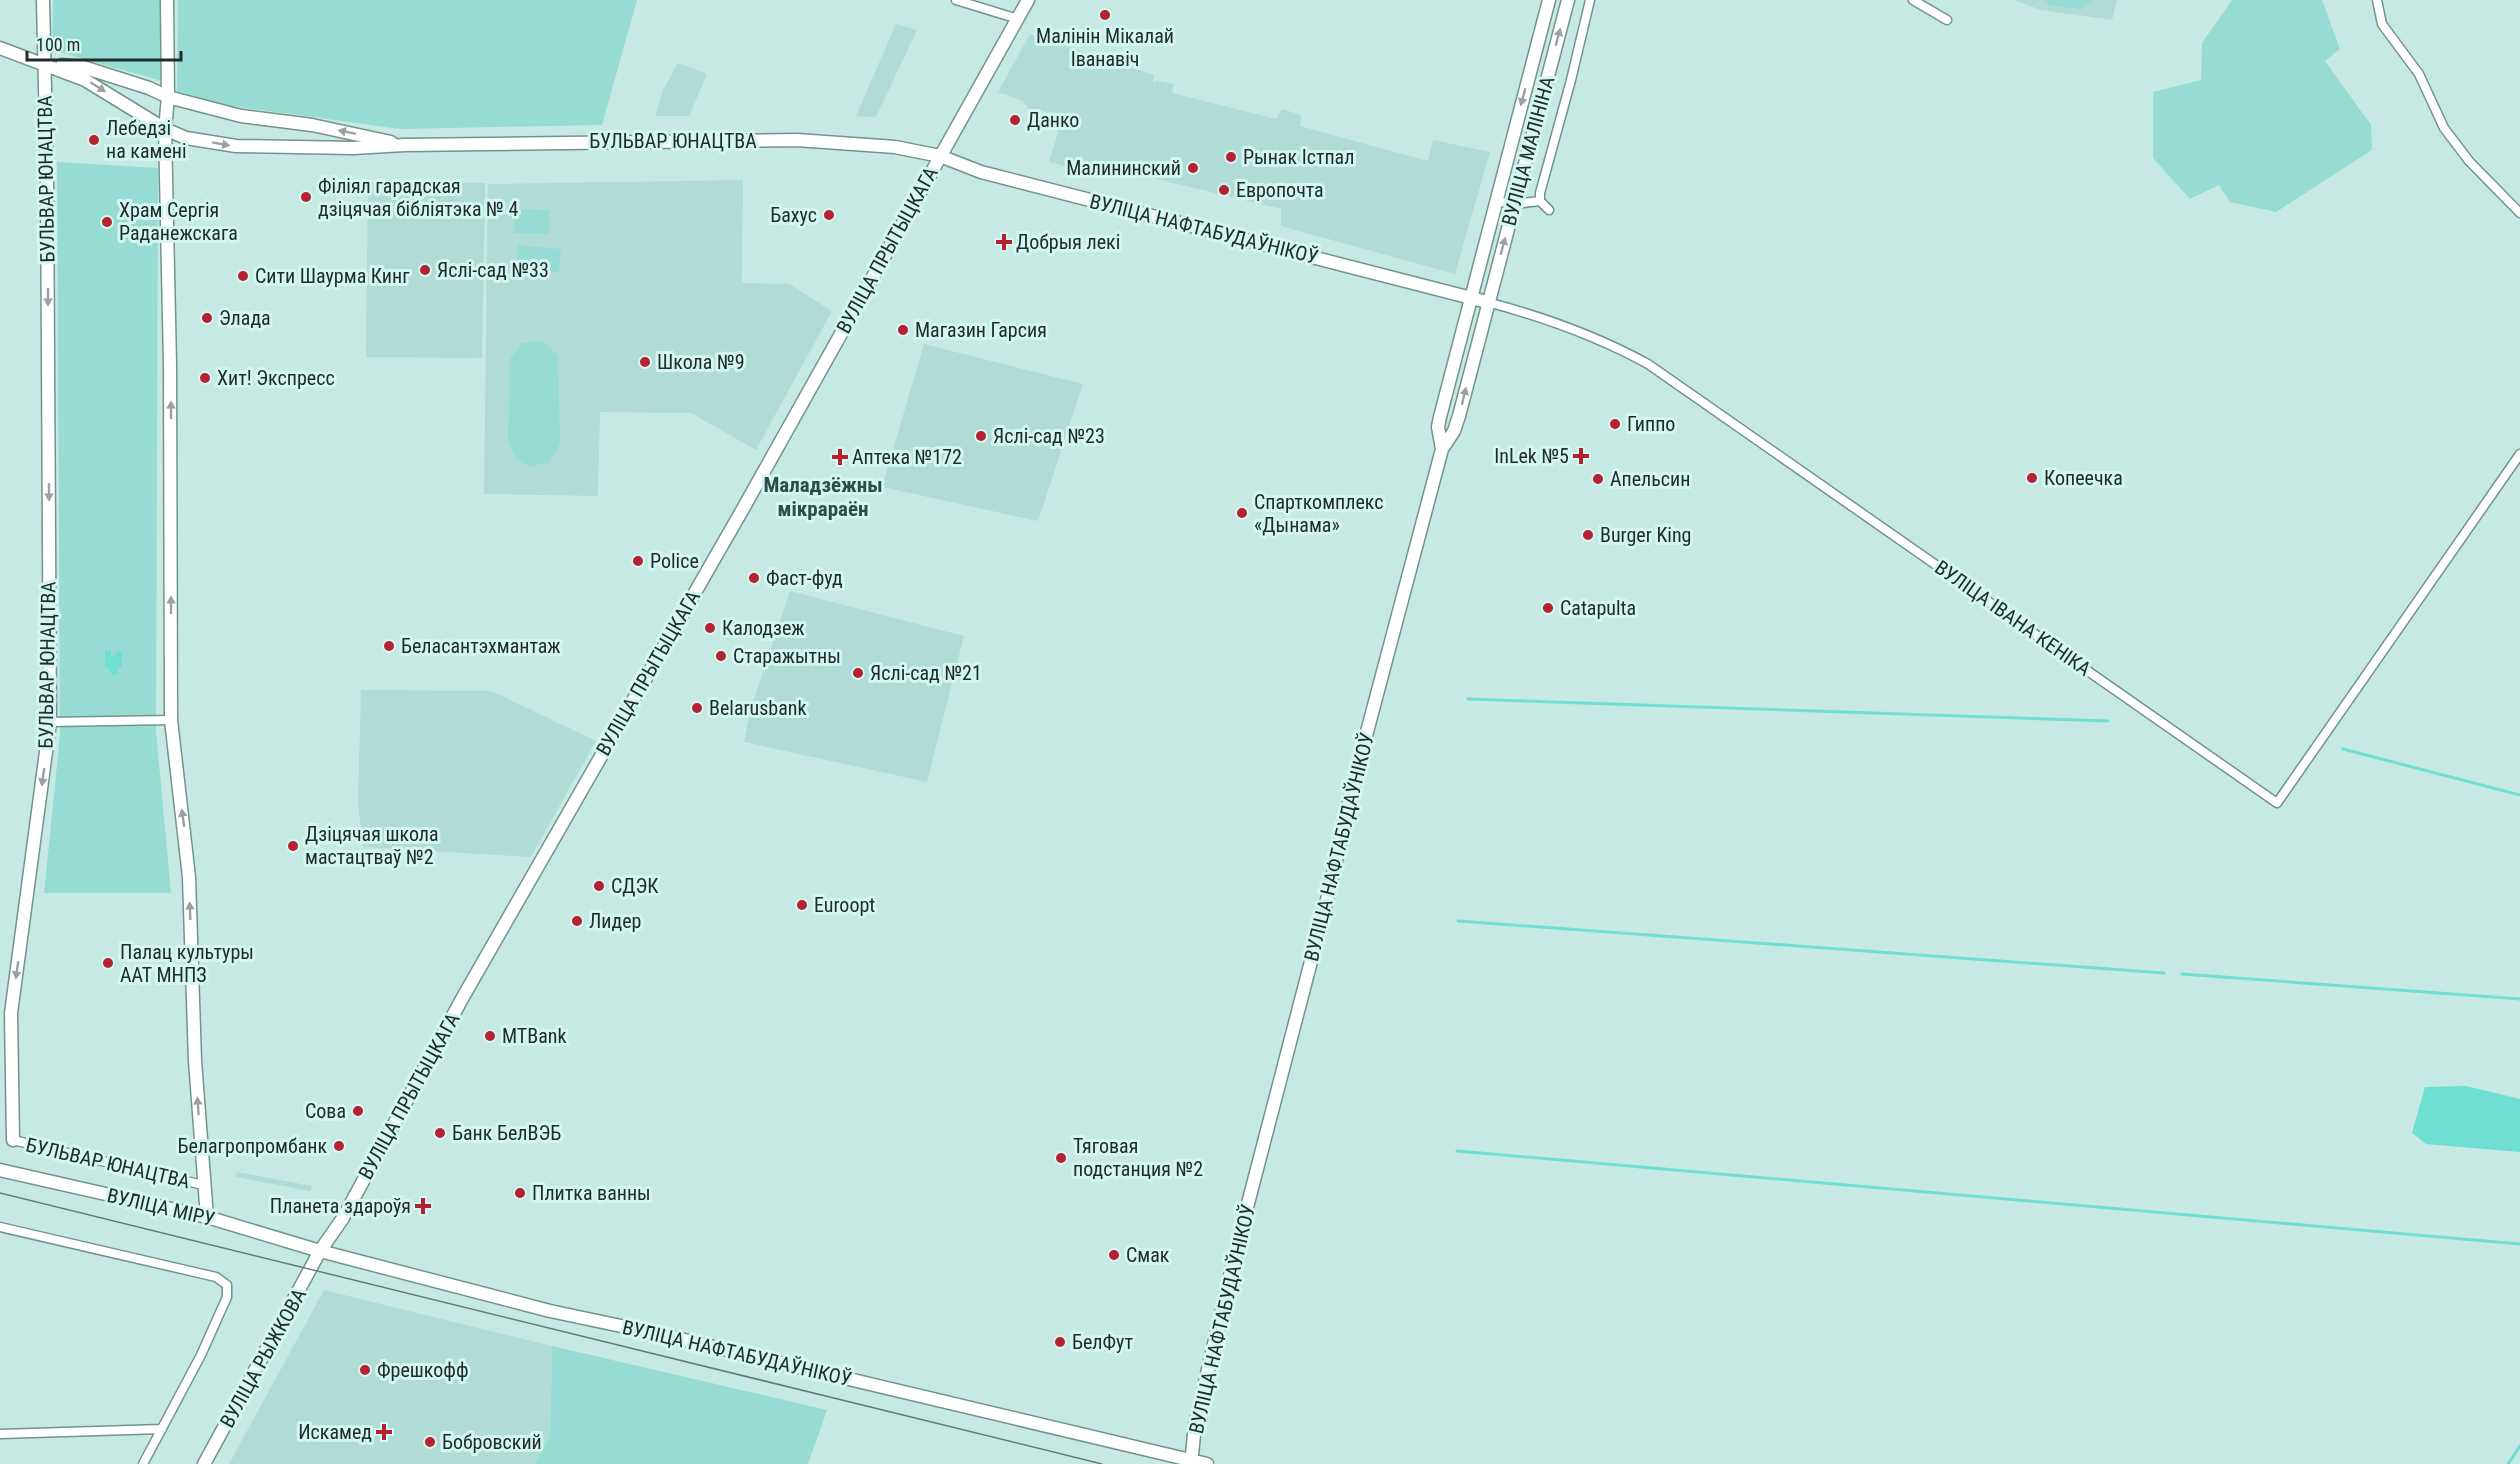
<svg xmlns="http://www.w3.org/2000/svg" width="2520" height="1464" viewBox="0 0 2520 1464" font-family="'Roboto Condensed',sans-serif">
<style>
.built{fill:#b1dcd6}
.green{fill:#97dcd2}
.water{fill:#6edfd0}
.lines{fill:none;stroke-linecap:round;stroke-linejoin:round}
.stream{stroke:#6edfd0;stroke-width:3}
.street-casing{stroke:#73938e;stroke-width:11}
.secondary-casing{stroke:#73938e;stroke-width:15}
.street{stroke:#fff;stroke-width:8}
.secondary{stroke:#fff;stroke-width:12}
.tram{stroke:#657b78;stroke-width:1.5}
.oneway{fill:#9ba0a0}
.poi-dot{fill:#b42231;stroke:#d3f6f0;stroke-width:2}
.labels{text-anchor:middle;dominant-baseline:central;stroke-width:6;stroke-linejoin:round;paint-order:stroke}
.poi-label{font-size:20px;fill:#202d2b;stroke:#d3f6f0;text-anchor:start}
.street-label{font-size:20px;fill:#202d2b;stroke:#d3f6f0}
.neighbourhood-label{font-size:21px;font-weight:bold;fill:#2f4d49;stroke:#d3f6f0}
</style>
<rect width="100%" height="100%" fill="#c6e9e3"/>
<path class="built" d="M2014 0H2117L2112 20 2041 10Z
M896 24 917 30 876 117 856 116Z
M1030 34 1154 75 1153 83 1157 81 1174 84 1172 93 1276 119 1282 109 1301 115 1300 126 1428 161 1433 140 1490 152 1455 274 1281 226V209L1102 166 1100 175 1049 162 1059 129 1057 127 1059 113 1030 110 1022 101 998 92Z
M678 63 707 74 689 116H655L663 90Z
M743 180 742 283 789 284 832 311 756 450 691 413 600 412 598 496 484 494 488 184Z
M368 182 485 183 482 358 366 357Z
M924 344 1083 384 1038 521 882 487Z
M790 591 964 636 927 782 744 742 750 711Z
M361 690 491 691 596 741 531 857 363 847 358 802Z
M237 1172 312 1186 310 1191 236 1177Z
M324 1290 552 1346 550 1436 535 1464H229Z"/>
<path class="green" d="M53 0H161L162 81 52 50Z
M178 0H637L602 125 400 129 225 105 177 91Z
M2044 0H2093L2082 9 2050 6Z
M2232 0H2322L2340 49 2325 61 2371 125 2372 150 2276 212 2230 202 2219 185 2190 199 2153 158V92L2201 80 2202 43Z
M57 162 158 168 156 731 171 893H44L60 735Z
M514 209 550 210 549 234 514 233Z
M518 245 561 249 559 272 516 268Z
M542 341 558 355 560 444 549 462 530 467 516 459 508 441 510 359 522 343Z
M552 1346 827 1410 808 1464H535L550 1436Z"/>
<path class="water" d="M105 651H111V656H115L116 651H122V667H118V673L114 675 109 672V668H105Z
M2466 1086 2520 1099V1152L2426 1144 2412 1133 2425 1087Z"/>
<g class="lines">
<path class="stream" d="M1468 699 2108 721
M2343 749 2520 795
M1458 921 2164 973
M2182 974 2520 999
M1457 1151 2520 1244
M2508 1464 2520 1446"/>
<g class="street-casing">
<path id="street" d="M956 0 1018 19
M1913 0 1947 20
M2377 0 2382 24 2419 74 2444 128 2469 161 2520 213
M1495 201 1514 204 1540 201
M1549 210 1540 201V193L1571 80 1590 0
M1487 302C1544 317 1597 336 1648 364L2277 803 2520 454
M50 722 171 720
M13 1140 203 1185
M0 1227 216 1277 227 1285V1297L201 1355 143 1464
M0 1434 162 1429"/>
</g>
<g class="secondary-casing">
<path id="secondary" d="M167 0 168 97 165 129 170 365 171 720 189 877 195 1061 207 1217
M0 48 85 80 165 129 186 138 236 146 353 148 404 145 797 140 895 147 940 156 981 172 1487 302
M62 65 83 67 149 88 168 97 241 116 312 125 391 142
M1442 449 1438 427 1440 417 1549 0
M13 1140 11 1013 50 722 47 176 43 0
M0 1170 207 1217 320 1251 550 1311 659 1334 1207 1464
M204 1464 320 1251 343 1218 463 997 744 507 1028 0
M1191 1464 1195 1425 1238 1242 1328 896 1354 781 1442 449 1454 431 1459 416 1568 0"/>
</g>
<use href="#street" class="street"/>
<use href="#secondary" class="secondary"/>
<path class="tram" d="M0 1193 1102 1464"/>
</g>
<defs><path id="oneway-solid" d="M-6-.8H1V-3.2L6.5 0L1 3.2V.8H-6Z" transform="scale(1.5)"/></defs>
<g class="oneway">
<use href="#oneway-solid" transform="translate(1558 37) rotate(-75)"/>
<use href="#oneway-solid" transform="translate(98 87) rotate(32)"/>
<use href="#oneway-solid" transform="translate(1523 97) rotate(105)"/>
<use href="#oneway-solid" transform="translate(347 132) rotate(-168)"/>
<use href="#oneway-solid" transform="translate(221 144) rotate(10)"/>
<use href="#oneway-solid" transform="translate(1503 246) rotate(-75)"/>
<use href="#oneway-solid" transform="translate(48 297) rotate(90)"/>
<use href="#oneway-solid" transform="translate(1464 396) rotate(-76)"/>
<use href="#oneway-solid" transform="translate(171 410) rotate(-90)"/>
<use href="#oneway-solid" transform="translate(49 492) rotate(90)"/>
<use href="#oneway-solid" transform="translate(171 605) rotate(-90)"/>
<use href="#oneway-solid" transform="translate(43 777) rotate(98)"/>
<use href="#oneway-solid" transform="translate(183 818) rotate(-98)"/>
<use href="#oneway-solid" transform="translate(190 911) rotate(-92)"/>
<use href="#oneway-solid" transform="translate(17 970) rotate(98)"/>
<use href="#oneway-solid" transform="translate(198 1106) rotate(-94)"/>
</g>
<g class="poi-dot">
<circle cx="1105" cy="15" r="6"/>
<circle cx="1015" cy="120" r="6"/>
<circle cx="94" cy="140" r="6"/>
<circle cx="1231" cy="157" r="6"/>
<circle cx="1193" cy="168" r="6"/>
<circle cx="1224" cy="190" r="6"/>
<circle cx="306" cy="197" r="6"/>
<circle cx="829" cy="215" r="6"/>
<circle cx="107" cy="222" r="6"/>
<path d="M1001 233h6v6h6v6h-6v6h-6v-6h-6v-6h6z"/>
<circle cx="425" cy="270" r="6"/>
<circle cx="243" cy="276" r="6"/>
<circle cx="207" cy="318" r="6"/>
<circle cx="903" cy="330" r="6"/>
<circle cx="645" cy="362" r="6"/>
<circle cx="205" cy="378" r="6"/>
<circle cx="1615" cy="424" r="6"/>
<circle cx="981" cy="436" r="6"/>
<path d="M1578 447h6v6h6v6h-6v6h-6v-6h-6v-6h6z"/>
<path d="M837 448h6v6h6v6h-6v6h-6v-6h-6v-6h6z"/>
<circle cx="2032" cy="478" r="6"/>
<circle cx="1598" cy="479" r="6"/>
<circle cx="1242" cy="513" r="6"/>
<circle cx="1588" cy="535" r="6"/>
<circle cx="638" cy="561" r="6"/>
<circle cx="754" cy="578" r="6"/>
<circle cx="1548" cy="608" r="6"/>
<circle cx="710" cy="628" r="6"/>
<circle cx="389" cy="646" r="6"/>
<circle cx="721" cy="656" r="6"/>
<circle cx="858" cy="673" r="6"/>
<circle cx="697" cy="708" r="6"/>
<circle cx="293" cy="846" r="6"/>
<circle cx="599" cy="886" r="6"/>
<circle cx="802" cy="905" r="6"/>
<circle cx="577" cy="921" r="6"/>
<circle cx="108" cy="963" r="6"/>
<circle cx="490" cy="1036" r="6"/>
<circle cx="358" cy="1111" r="6"/>
<circle cx="440" cy="1133" r="6"/>
<circle cx="339" cy="1146" r="6"/>
<circle cx="1061" cy="1158" r="6"/>
<circle cx="520" cy="1193" r="6"/>
<path d="M420 1197h6v6h6v6h-6v6h-6v-6h-6v-6h6z"/>
<circle cx="1114" cy="1255" r="6"/>
<circle cx="1060" cy="1342" r="6"/>
<circle cx="365" cy="1370" r="6"/>
<path d="M381 1423h6v6h6v6h-6v6h-6v-6h-6v-6h6z"/>
<circle cx="430" cy="1442" r="6"/>
</g>
<g class="labels">
<g class="poi-label">
<text x="1105" y="36" text-anchor="middle">Малінін Мікалай<tspan x="1105" dy="23">Іванавіч</tspan></text>
<text x="1027" y="120">Данко</text>
<text x="106" y="128">Лебедзі<tspan x="106" dy="23">на камені</tspan></text>
<text x="1243" y="157">Рынак Істпал</text>
<text x="1181" y="168" text-anchor="end">Малининский</text>
<text x="318" y="186">Філіял гарадская<tspan x="318" dy="23">дзіцячая бібліятэка № 4</tspan></text>
<text x="1236" y="190">Европочта</text>
<text x="119" y="210">Храм Сергія<tspan x="119" dy="23">Раданежскага</tspan></text>
<text x="817" y="215" text-anchor="end">Бахус</text>
<text x="1016" y="242">Добрыя лекі</text>
<text x="437" y="270">Яслі-сад №33</text>
<text x="255" y="276">Сити Шаурма Кинг</text>
<text x="219" y="318">Элада</text>
<text x="915" y="330">Магазин Гарсия</text>
<text x="657" y="362">Школа №9</text>
<text x="217" y="378">Хит! Экспресс</text>
<text x="1627" y="424">Гиппо</text>
<text x="993" y="436">Яслі-сад №23</text>
<text x="1569" y="456" text-anchor="end">InLek №5</text>
<text x="852" y="457">Аптека №172</text>
<text x="2044" y="478">Копеечка</text>
<text x="1610" y="479">Апельсин</text>
<text x="1254" y="502">Спарткомплекс<tspan x="1254" dy="23">«Дынама»</tspan></text>
<text x="1600" y="535">Burger King</text>
<text x="650" y="561">Police</text>
<text x="766" y="578">Фаст-фуд</text>
<text x="1560" y="608">Catapulta</text>
<text x="722" y="628">Калодзеж</text>
<text x="401" y="646">Беласантэхмантаж</text>
<text x="733" y="656">Старажытны</text>
<text x="870" y="673">Яслі-сад №21</text>
<text x="709" y="708">Belarusbank</text>
<text x="305" y="834">Дзіцячая школа<tspan x="305" dy="23">мастацтваў №2</tspan></text>
<text x="611" y="886">СДЭК</text>
<text x="814" y="905">Euroopt</text>
<text x="589" y="921">Лидер</text>
<text x="120" y="952">Палац культуры<tspan x="120" dy="23">ААТ МНПЗ</tspan></text>
<text x="502" y="1036">MTBank</text>
<text x="346" y="1111" text-anchor="end">Сова</text>
<text x="452" y="1133">Банк БелВЭБ</text>
<text x="327" y="1146" text-anchor="end">Белагропромбанк</text>
<text x="1073" y="1146">Тяговая<tspan x="1073" dy="23">подстанция №2</tspan></text>
<text x="532" y="1193">Плитка ванны</text>
<text x="411" y="1206" text-anchor="end">Планета здароўя</text>
<text x="1126" y="1255">Смак</text>
<text x="1072" y="1342">БелФут</text>
<text x="377" y="1370">Фрешкофф</text>
<text x="372" y="1432" text-anchor="end">Искамед</text>
<text x="442" y="1442">Бобровский</text>
</g>
<g class="street-label">
<text x="673" y="141">БУЛЬВАР ЮНАЦТВА</text>
<text transform="translate(1528 151) rotate(-75)">ВУЛІЦА МАЛІНІНА</text>
<text transform="translate(46 179) rotate(-91)">БУЛЬВАР ЮНАЦТВА</text>
<text transform="translate(1204 229) rotate(14)">ВУЛІЦА НАФТАБУДАЎНІКОЎ</text>
<text transform="translate(887 250) rotate(-61)">ВУЛІЦА ПРЫТЫЦКАГА</text>
<text transform="translate(2013 618) rotate(35)">ВУЛІЦА ІВАНА КЕНІКА</text>
<text transform="translate(47 665) rotate(-89)">БУЛЬВАР ЮНАЦТВА</text>
<text transform="translate(648 673) rotate(-60)">ВУЛІЦА ПРЫТЫЦКАГА</text>
<text transform="translate(1339 847) rotate(-76)">ВУЛІЦА НАФТАБУДАЎНІКОЎ</text>
<text transform="translate(409 1096) rotate(-61)">ВУЛІЦА ПРЫТЫЦКАГА</text>
<text transform="translate(108 1163) rotate(13)">БУЛЬВАР ЮНАЦТВА</text>
<text transform="translate(161 1207) rotate(13)">ВУЛІЦА МІРУ</text>
<text transform="translate(1222 1319) rotate(-77)">ВУЛІЦА НАФТАБУДАЎНІКОЎ</text>
<text transform="translate(737 1353) rotate(13)">ВУЛІЦА НАФТАБУДАЎНІКОЎ</text>
<text transform="translate(263 1358) rotate(-61)">ВУЛІЦА РЫЖКОВА</text>
</g>
<g class="neighbourhood-label">
<text x="823" y="485">Маладзёжны<tspan x="823" dy="24">мікрараён</tspan></text>
</g>
</g>
<path d="M27 51v9h154v-9" fill="none" stroke="#202d2b" stroke-width="3"/>
<text x="36" y="51" font-size="18" fill="#202d2b" stroke="#d3f6f0" stroke-width="4.5" paint-order="stroke">100 m</text>
</svg>
